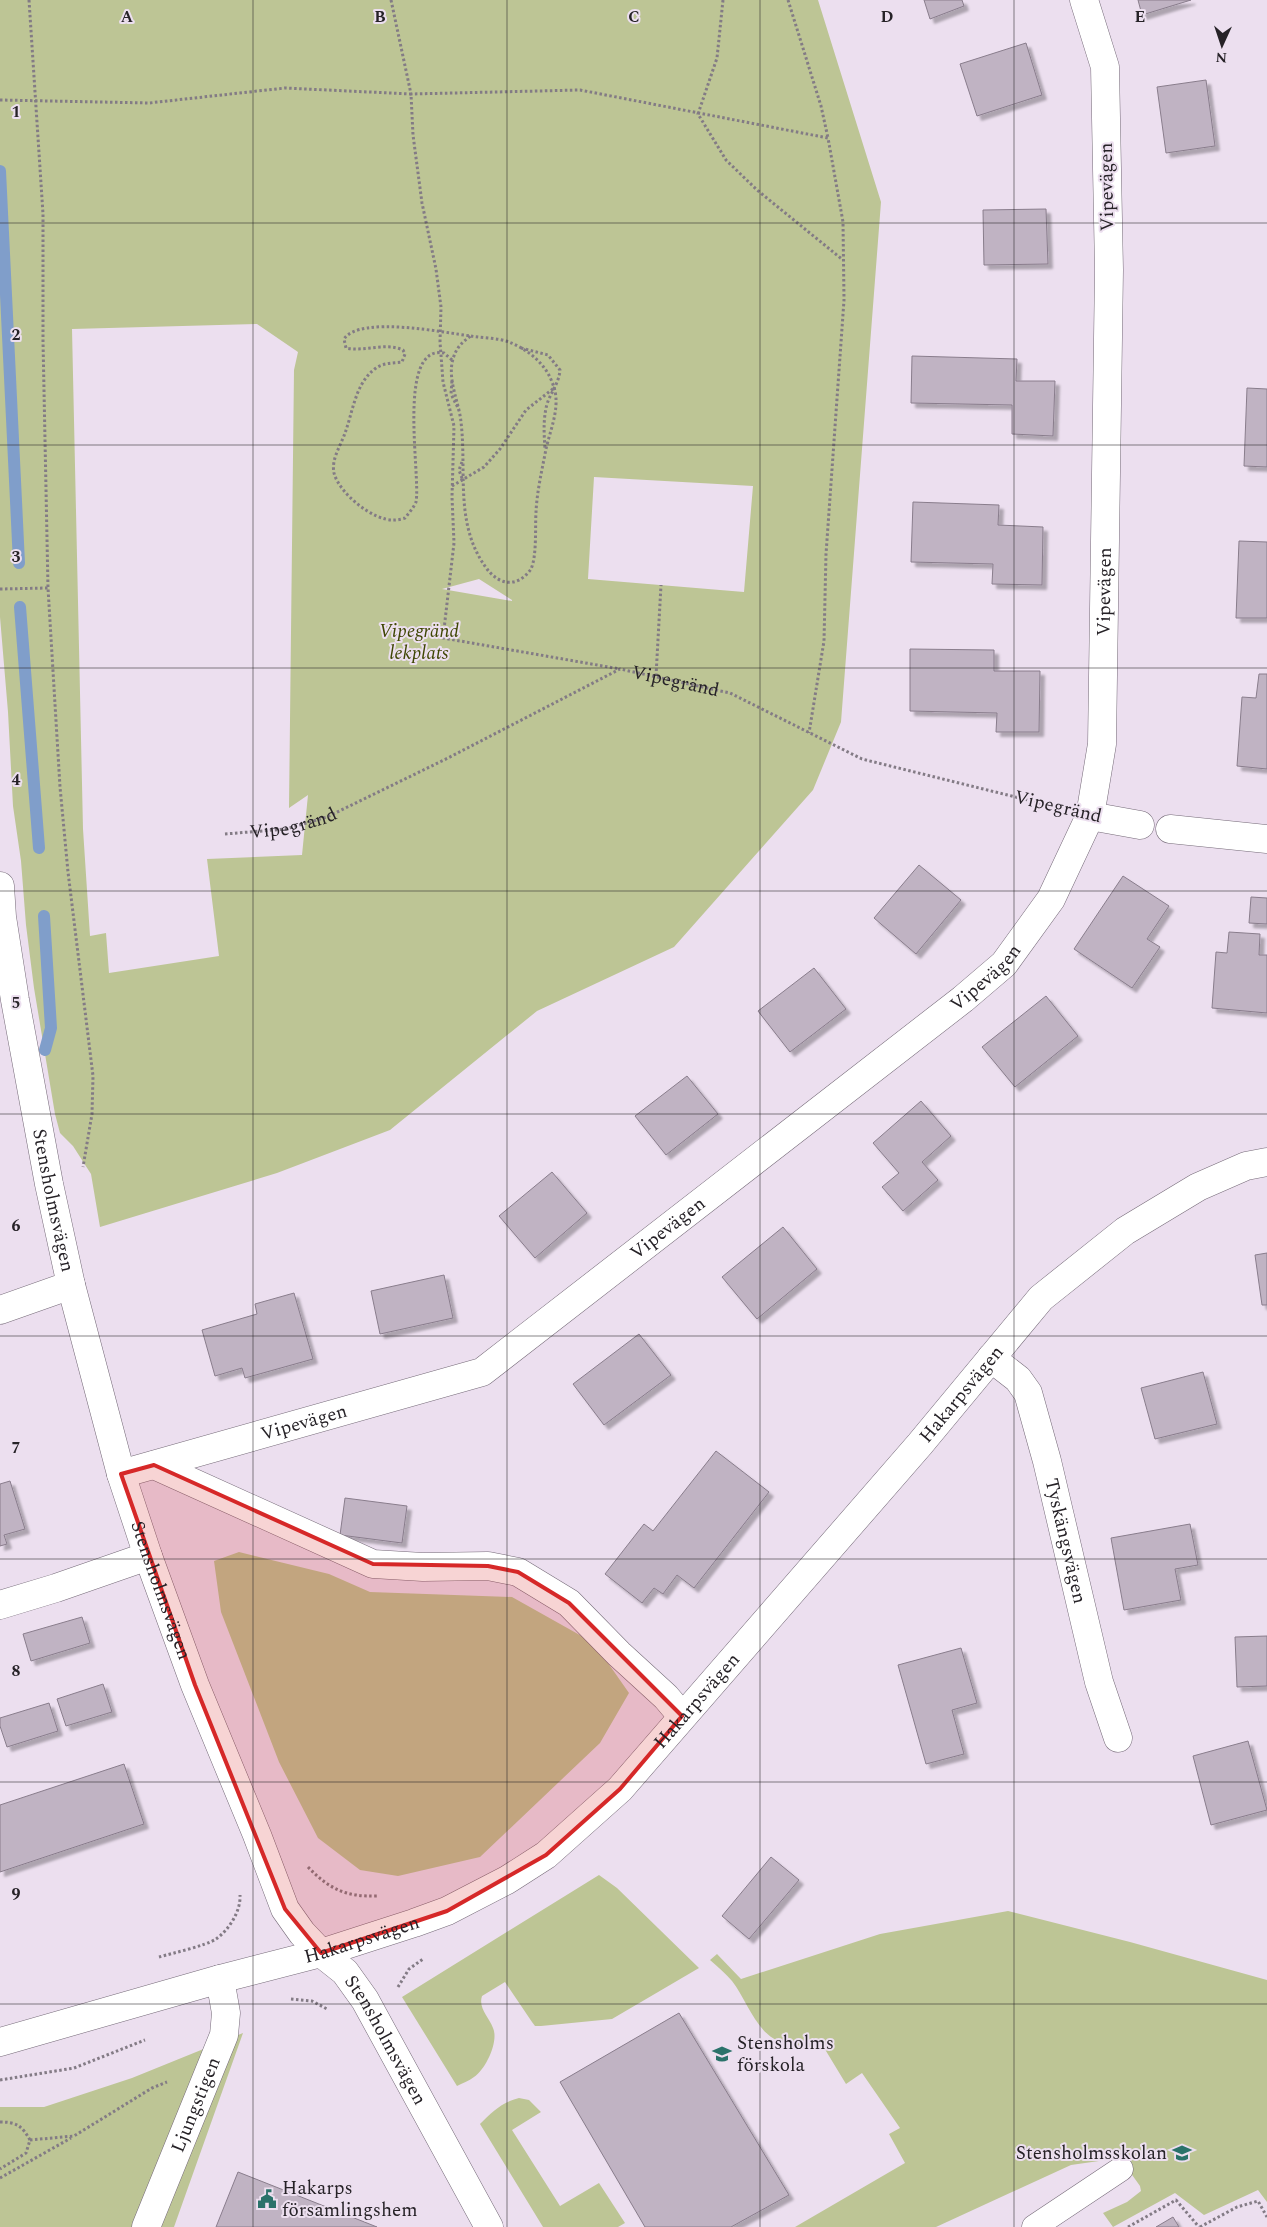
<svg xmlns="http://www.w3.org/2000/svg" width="1267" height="2227" viewBox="0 0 1267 2227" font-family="Spectral,serif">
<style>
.green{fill:#bdc595;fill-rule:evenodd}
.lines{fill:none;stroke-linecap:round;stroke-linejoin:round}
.stream{stroke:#809eca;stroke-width:12}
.building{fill:#c0b3c3;stroke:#897d8c;filter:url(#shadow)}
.service-casing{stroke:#756a78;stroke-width:25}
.minor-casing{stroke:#756a78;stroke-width:29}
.tertiary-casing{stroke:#756a78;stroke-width:29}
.path{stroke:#837b85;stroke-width:3;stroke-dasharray:2.5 2.5;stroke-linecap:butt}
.service{stroke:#fff;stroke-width:24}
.minor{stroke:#fff;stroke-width:28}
.tertiary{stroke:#fff;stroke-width:28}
.marked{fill:#d62828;fill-opacity:0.2;stroke:#d62828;stroke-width:4;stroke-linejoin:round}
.grid{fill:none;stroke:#262227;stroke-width:1;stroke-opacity:0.55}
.labels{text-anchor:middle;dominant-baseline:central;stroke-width:4;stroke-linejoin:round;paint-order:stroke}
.street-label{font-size:19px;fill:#262227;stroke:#ecdfef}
.park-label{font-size:19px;font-style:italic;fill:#3e4502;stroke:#ecdfef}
.poi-label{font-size:19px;fill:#262227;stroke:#ecdfef;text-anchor:start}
.grid-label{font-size:16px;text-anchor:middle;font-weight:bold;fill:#262227;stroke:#ecdfef;stroke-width:4;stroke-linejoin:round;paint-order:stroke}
</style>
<defs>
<filter id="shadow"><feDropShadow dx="4.5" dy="4.5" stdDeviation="1" flood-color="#0004"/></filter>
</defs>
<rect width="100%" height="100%" fill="#ecdfef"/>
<path class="green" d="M0 0H818L881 202 841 722 813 790 674 947 537 1011 390 1130 277 1173 100 1227 91 1174 73 1146 60 1133 55 1114 34 988 26 925 21 861 13 806 8 712 0 617ZM257 324 298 352 294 370 289 808 308 795 302 855 207 859 219 956 109 973 106 933 90 936 83 829 72 329ZM594 477 753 486 744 592 588 579ZM479 579 512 600V601L442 589Z
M239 1552 329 1574 370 1592 512 1597 594 1643 629 1693 600 1743 480 1857 398 1876 360 1870 318 1838 279 1762 221 1612 214 1561Z
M599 1875 617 1888 699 1968 612 2019 541 2026H535L532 2022 505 1982 482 1996C478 2008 489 2017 493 2028 499 2041 486 2069 474 2077 469 2081 462 2083 457 2086L402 1997Z
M1008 1911 1130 1942 1267 1980V2202L1258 2190 1204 2215 1175 2193 1113 2227 1103 2213 1127 2202 1141 2191 1140 2186 1120 2158 1071 2165 936 2227H795L905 2163 889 2134 900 2128 862 2073 846 2084 826 2051 821 2048C807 2046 788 2046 776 2040 755 2029 746 1999 732 1981 726 1974 718 1967 710 1960L717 1954 741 1979 880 1934Z
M243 2033 174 2227H0V2107H44L132 2078Z
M519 2098 529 2100 541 2112 512 2130 560 2206 599 2183 625 2223 618 2227H543L480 2124C492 2112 502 2102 519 2098Z"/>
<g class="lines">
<path class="stream" d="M0 171 19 563
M20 607 39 848
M44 916 51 1028 45 1050"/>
</g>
<path class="building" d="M924 0H962L964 6 930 19Z
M1138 0H1191L1142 15Z
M1026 43 1042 95 977 116 960 64Z
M1206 80 1215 146 1166 153 1157 87Z
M1046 209 1048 264 984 265 983 210Z
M912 356 1017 359 1016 381H1055L1053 436 1012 434V405L911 403Z
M1247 388 1267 389V467L1244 466Z
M913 502 999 505 998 525 1043 527 1042 585 992 584 993 564 911 562Z
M1239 541 1267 542V618H1236Z
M910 649 994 650V671H1040L1039 732H996L997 713 910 711Z
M1259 674H1267V769L1237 766 1242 697 1256 698Z
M919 865 961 900 916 954 874 918Z
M1123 876 1169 906 1147 939 1160 947 1132 988 1074 949Z
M1251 897 1267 898V924L1249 923Z
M1229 932 1260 934 1259 955H1267V1013L1212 1008 1216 952 1227 953Z
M814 968 846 1009 790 1052 758 1011Z
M1046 996 1078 1036 1015 1087 982 1047Z
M687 1076 718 1114 666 1155 635 1116Z
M921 1101 951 1136 922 1162 938 1180 903 1211 882 1187 899 1173 873 1143Z
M552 1172 587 1213 535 1258 499 1216Z
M783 1227 817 1269 757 1319 722 1277Z
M1267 1253V1305H1262L1255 1255Z
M444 1275 453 1318 380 1334 371 1291Z
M294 1293 313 1359 245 1378 242 1368 215 1376 202 1330 257 1314 255 1304Z
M639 1334 671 1375 604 1425 573 1384Z
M1203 1372 1217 1424 1155 1439 1141 1388Z
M716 1451 769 1492 694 1588 677 1575 663 1594 654 1588 642 1603 605 1574 644 1524 653 1531Z
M10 1481 25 1529 4 1535 7 1544 0 1546V1484Z
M345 1498 407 1506 402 1543 340 1535Z
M1190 1524 1198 1565 1175 1569 1181 1600 1124 1610 1111 1538Z
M82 1617 90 1643 31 1661 23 1634Z
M1267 1636V1686L1237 1687 1235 1637Z
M961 1648 977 1703 952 1710 964 1754 926 1764 898 1665Z
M103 1684 112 1712 66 1726 57 1699Z
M49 1703 58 1731 7 1747 0 1726V1718Z
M1248 1741 1267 1810 1211 1825 1193 1756Z
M124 1764 144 1824 0 1872V1805Z
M771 1857 799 1880 749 1939 722 1916Z
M679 2013 789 2195 731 2227H645L560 2082Z
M238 2172 377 2227H216Z
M1173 2217 1179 2227H1156Z"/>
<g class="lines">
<g class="service-casing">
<path id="service" d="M1034 2227 1121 2169"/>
</g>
<g class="minor-casing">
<g id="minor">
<path d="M1090 816 1140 825"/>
<path d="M1170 829 1267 839"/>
<path d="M0 1310 71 1285"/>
<path id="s2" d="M991 1358 1018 1379 1028 1393 1047 1461 1099 1682 1118 1738"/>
<path d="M154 1465 373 1564 423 1567 488 1566 518 1572 569 1603 619 1654 666 1697 682 1716"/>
<path id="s3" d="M121 1474 482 1372 963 999 1004 964 1051 899 1090 816 1102 744 1109 270 1105 67 1084 0"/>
<path d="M0 1605 56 1588 148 1556"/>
<path id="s4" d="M321 1953 345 1972 365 2000 489 2227"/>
<path id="s5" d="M146 2227 224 2035 226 2013 220 1979"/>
</g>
</g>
<g class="tertiary-casing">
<g id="tertiary">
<path id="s6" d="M0 886 2 917 15 1000 49 1184 71 1285 121 1474 148 1556 195 1685 257 1835 285 1909 302 1933 321 1953"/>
<path id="s7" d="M0 2042 220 1979 321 1953 414 1923 447 1911 507 1880 546 1855 620 1789 920 1444 1041 1298 1125 1231 1198 1187 1246 1166 1267 1162"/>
</g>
</g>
<g class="path">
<path d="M29 0 43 214V341L48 588 60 787 68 872 93 1076 92 1114 83 1167"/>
<path d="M391 0 411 94 580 90 828 138 843 222 844 300 826 554 824 641 809 733"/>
<path d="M723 0 717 58 698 114 726 160 757 190 843 260"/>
<path d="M788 0 821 106 828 138"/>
<path d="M0 100 149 103 285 88 411 94 413 135 422 203 436 269 441 307 440 342 443 382 454 426 452 497 454 543 443 638 620 669"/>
<path d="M471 336C483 338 498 338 509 342 527 349 545 363 552 382 562 404 551 427 546 449 542 470 537 491 536 512 535 527 537 556 531 569 527 575 520 581 513 582 503 584 493 577 487 569 454 525 467 473 461 422 459 402 447 379 453 359 456 348 462 342 471 336Z"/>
<path d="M521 348 548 355 560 370C559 383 551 392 547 404 543 419 544 434 545 449"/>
<path d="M452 360 444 353C396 344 421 475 416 502 414 507 409 513 405 518 402 519 398 520 394 520 373 521 339 493 334 473 331 459 341 445 345 433 353 412 355 383 376 368 383 363 393 363 402 362L405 354 403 350C385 342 365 352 346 348L344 339C360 315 446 333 471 336"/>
<path d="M452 381 451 394 459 410"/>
<path d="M462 462 459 470 463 481"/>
<path d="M452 486 484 467 500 449 526 410 554 388"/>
<path d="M0 589 48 588"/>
<path d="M656 676 661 585"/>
<path id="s1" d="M225 834 286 829 327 817 448 758 620 669 730 693 862 759 1056 807"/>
<path d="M308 1867C329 1889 346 1897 377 1896"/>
<path d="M159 1957C173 1953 205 1946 216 1939 229 1930 241 1911 240 1895"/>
<path d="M398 1987 409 1969 423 1959"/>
<path d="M291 1999 312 2001 327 2009"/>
<path d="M0 2080 74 2068 145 2040"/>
<path d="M0 2122C17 2122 22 2126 30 2140L26 2153 0 2169"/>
<path d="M30 2140 74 2136 152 2088 167 2082"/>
<path d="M0 2178 71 2138"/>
<path d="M1128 2227 1176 2200 1199 2227"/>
<path d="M1200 2227 1237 2207 1258 2201 1267 2217"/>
</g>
<use href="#service" class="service"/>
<use href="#minor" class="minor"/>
<use href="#tertiary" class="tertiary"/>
</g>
<path class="marked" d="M154 1465 373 1564 488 1566 518 1572 569 1603 682 1716 620 1789 546 1855 447 1911 321 1953 285 1909 195 1685 121 1474Z"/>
<path class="grid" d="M253 0V2227M507 0V2227M760 0V2227M1014 0V2227M0 223H1267M0 445H1267M0 668H1267M0 891H1267M0 1114H1267M0 1336H1267M0 1559H1267M0 1782H1267M0 2004H1267"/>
<defs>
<g id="school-bare" transform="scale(1.5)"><path d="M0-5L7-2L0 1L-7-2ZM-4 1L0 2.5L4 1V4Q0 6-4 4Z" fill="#2a726a" stroke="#ecdfef" stroke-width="2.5" paint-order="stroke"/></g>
<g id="civic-bare" transform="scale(1.5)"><path d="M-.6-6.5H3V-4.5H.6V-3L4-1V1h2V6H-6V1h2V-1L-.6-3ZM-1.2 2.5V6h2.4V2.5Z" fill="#2a726a" stroke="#ecdfef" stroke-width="2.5" paint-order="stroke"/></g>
</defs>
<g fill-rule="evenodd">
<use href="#school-bare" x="722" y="2054"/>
<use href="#school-bare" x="1182" y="2153"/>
<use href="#civic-bare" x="267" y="2199"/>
</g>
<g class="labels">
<g class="street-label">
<text transform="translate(1107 187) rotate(-91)">Vipevägen</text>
<text stroke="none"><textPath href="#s3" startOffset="1435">Vipevägen</textPath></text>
<text stroke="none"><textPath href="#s1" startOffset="489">Vipegränd</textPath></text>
<text transform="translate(1058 807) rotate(13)">Vipegränd</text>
<text stroke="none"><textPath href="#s1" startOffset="69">Vipegränd</textPath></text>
<text stroke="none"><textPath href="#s3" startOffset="1015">Vipevägen</textPath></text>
<text stroke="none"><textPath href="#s6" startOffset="319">Stensholmsvägen</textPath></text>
<text stroke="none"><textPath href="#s3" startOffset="610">Vipevägen</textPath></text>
<text stroke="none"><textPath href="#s7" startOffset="1201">Hakarpsvägen</textPath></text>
<text stroke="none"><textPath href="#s3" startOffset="190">Vipevägen</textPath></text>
<text stroke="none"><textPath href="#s2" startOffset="204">Tyskängsvägen</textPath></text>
<text stroke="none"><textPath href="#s6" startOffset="724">Stensholmsvägen</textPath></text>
<text stroke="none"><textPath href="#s7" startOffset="796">Hakarpsvägen</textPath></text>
<text stroke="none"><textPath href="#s7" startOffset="376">Hakarpsvägen</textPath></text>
<text stroke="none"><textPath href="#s4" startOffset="110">Stensholmsvägen</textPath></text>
<text stroke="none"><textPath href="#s5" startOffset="132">Ljungstigen</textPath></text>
</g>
<g class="park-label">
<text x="419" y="631">Vipegränd<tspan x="419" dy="22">lekplats</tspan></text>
</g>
<g class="poi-label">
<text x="737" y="2043">Stensholms<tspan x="737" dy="22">förskola</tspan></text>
<text x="1167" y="2153" text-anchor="end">Stensholmsskolan</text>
<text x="282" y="2188">Hakarps<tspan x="282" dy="22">församlingshem</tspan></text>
</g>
</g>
<g class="grid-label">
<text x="127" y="22">A</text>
<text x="380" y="22">B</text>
<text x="634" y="22">C</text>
<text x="887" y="22">D</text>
<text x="1140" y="22">E</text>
<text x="16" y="117">1</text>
<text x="16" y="340">2</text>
<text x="16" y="562">3</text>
<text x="16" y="785">4</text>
<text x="16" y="1008">5</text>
<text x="16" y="1231">6</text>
<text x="16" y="1453">7</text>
<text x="16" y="1676">8</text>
<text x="16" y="1899">9</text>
</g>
<g transform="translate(1222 45) rotate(183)" stroke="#ecdfef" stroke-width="4" paint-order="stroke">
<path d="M0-4L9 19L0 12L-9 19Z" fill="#262227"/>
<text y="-8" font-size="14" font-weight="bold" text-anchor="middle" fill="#262227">N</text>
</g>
</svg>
